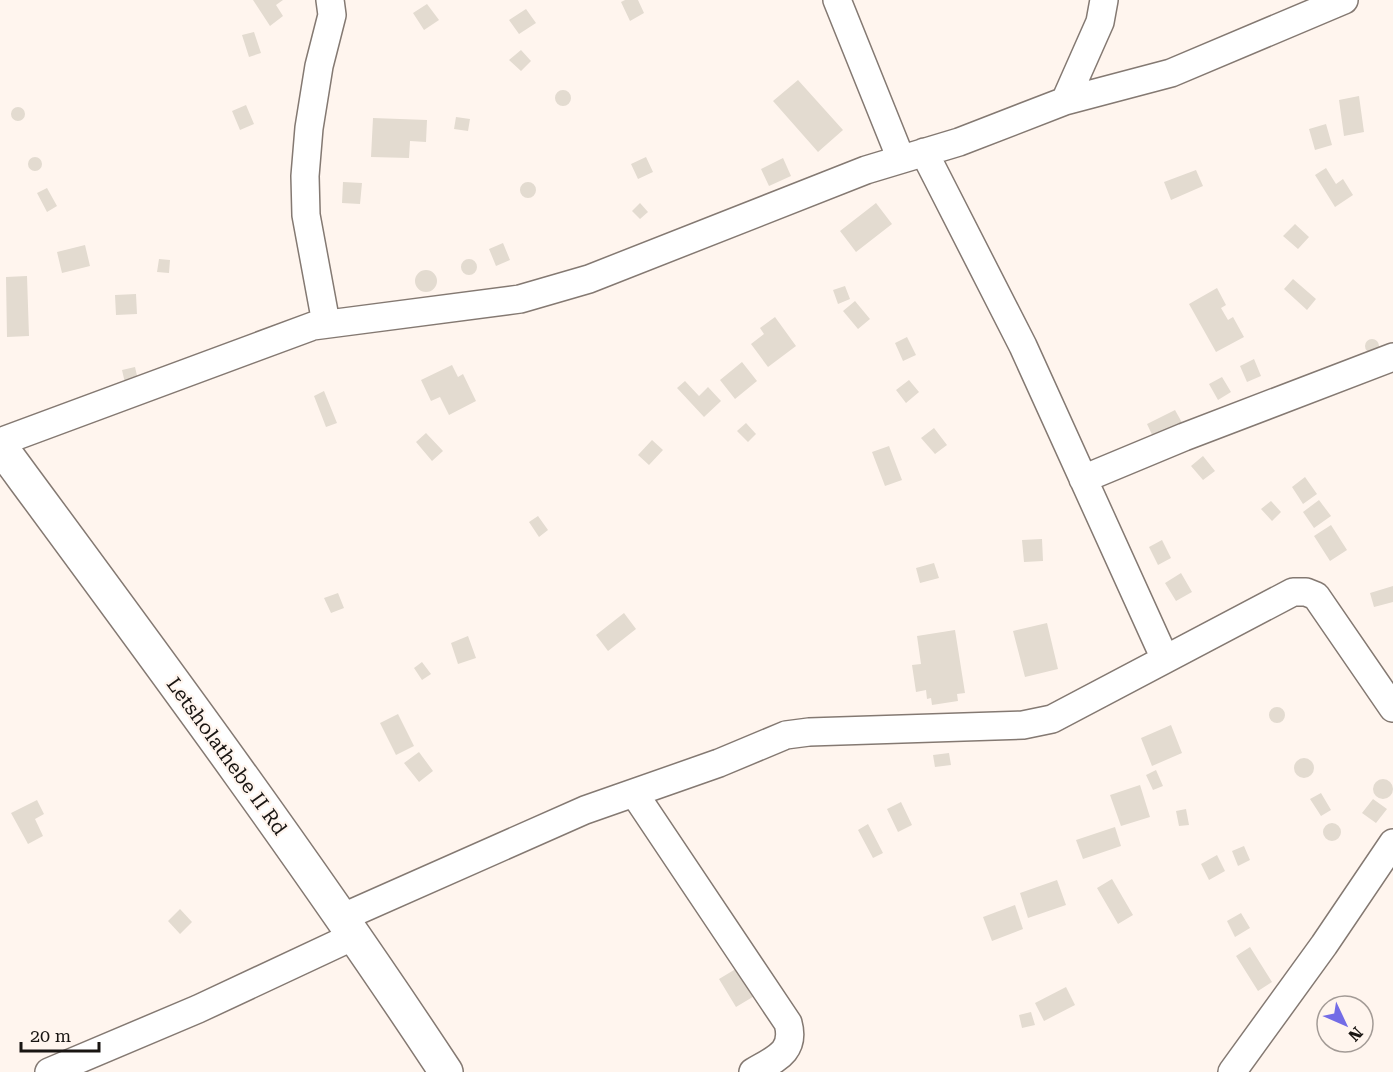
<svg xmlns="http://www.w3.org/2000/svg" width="1393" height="1072" viewBox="0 0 1393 1072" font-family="'Roboto Serif',serif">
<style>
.building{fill:#e3dbd0}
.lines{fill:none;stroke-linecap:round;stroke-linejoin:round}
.street-casing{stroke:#847972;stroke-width:30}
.secondary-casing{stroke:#847972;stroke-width:36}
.street{stroke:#fff;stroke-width:27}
.secondary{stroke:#fff;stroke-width:33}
.labels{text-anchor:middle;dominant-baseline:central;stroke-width:4.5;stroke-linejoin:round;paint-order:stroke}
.street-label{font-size:20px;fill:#191512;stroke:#fff5ee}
</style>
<rect width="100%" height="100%" fill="#fff5ee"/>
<path class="building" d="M253 0H283L276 5 283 16 270 26Z
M625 0H638L644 13 630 21 621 2Z
M427 4 439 20 424 30 413 13Z
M526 9 536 23 519 34 509 20Z
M254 32 261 53 249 57 242 35Z
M521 50 531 61 521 71 509 60Z
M798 80 843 130 818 152 773 101Z
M555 98a8 8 0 1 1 16 0a8 8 0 1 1-16 0Z
M1359 96 1364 132 1344 136 1339 100Z
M246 105 254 124 240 130 232 111Z
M11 114a7 7 0 1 1 14 0a7 7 0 1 1-14 0Z
M456 117 470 119 468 131 454 129Z
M373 118 427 120 426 142 410 141 409 158 371 157Z
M1326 124 1332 145 1315 150 1309 129Z
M28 164a7 7 0 1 1 14 0a7 7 0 1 1-14 0Z
M646 157 653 172 638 179 631 164Z
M783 158 791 176 769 186 761 169Z
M1326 168 1336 184 1343 179 1353 195 1335 207 1315 175Z
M1196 170 1203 186 1171 200 1164 182Z
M343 182 362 183 360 204 342 203Z
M520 190a8 8 0 1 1 16 0a8 8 0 1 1-16 0Z
M47 188 57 206 47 212 37 193Z
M640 203 648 212 640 219 632 211Z
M876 203 892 224 856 252 840 231Z
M1295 224 1309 237 1298 249 1283 236Z
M503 243 510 260 496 266 489 249Z
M85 245 90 266 62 273 57 252Z
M461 267a8 8 0 1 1 16 0a8 8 0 1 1-16 0Z
M159 259 170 260 169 273 157 272Z
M415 281a11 11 0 1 1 22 0a11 11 0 1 1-22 0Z
M27 276 29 336 7 337 6 277Z
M1293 279 1316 299 1307 310 1284 289Z
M845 286 850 299 838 304 833 290Z
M1217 288 1226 305 1221 308 1228 320 1233 317 1244 337 1216 352 1189 304Z
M136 294 137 314 116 315 115 295Z
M855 301 870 319 858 329 843 311Z
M775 317 796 346 768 367 751 344 764 334 760 328Z
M907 337 916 355 903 361 895 343Z
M1365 346a7 7 0 1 1 14 0a7 7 0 1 1-14 0Z
M1254 359 1261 376 1247 382 1240 366Z
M742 362 757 381 735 399 720 380Z
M452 365 458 377 463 374 476 401 449 415 440 397 431 401 421 380Z
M135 367 138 380 125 383 122 370Z
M1222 377 1231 392 1218 400 1209 384Z
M909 380 919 392 906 403 896 390Z
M685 381 699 396 708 387 721 401 704 417 677 388Z
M324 391 337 423 326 427 314 396Z
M1175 410 1185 428 1156 443 1147 424Z
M746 423 756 434 748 442 737 431Z
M934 428 947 445 935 454 921 438Z
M426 433 443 451 432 461 416 442Z
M652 440 663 450 649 465 638 455Z
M889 446 902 480 885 486 872 452Z
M1203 456 1215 471 1203 480 1191 466Z
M1305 477 1317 494 1303 504 1292 487Z
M1319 500 1331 516 1314 528 1303 512Z
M1271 501 1281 512 1272 521 1261 509Z
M538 516 548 530 539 537 529 522Z
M1331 525 1347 550 1330 561 1314 536Z
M1042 539 1043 561 1024 562 1022 540Z
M1162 540 1171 558 1158 565 1149 547Z
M934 563 939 578 920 583 916 568Z
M1181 573 1192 592 1176 601 1165 583Z
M1393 586V602L1374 607 1370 593Z
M338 593 344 608 331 613 324 598Z
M624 613 636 629 608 651 596 635Z
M1047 623 1058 669 1025 677 1013 631Z
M955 630 965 693 957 694 958 701 932 705 931 698 927 699 926 690 916 692 912 665 921 664 917 636Z
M468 636 476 658 458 664 451 643Z
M422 662 431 674 422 680 414 668Z
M1269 715a8 8 0 1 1 16 0a8 8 0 1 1-16 0Z
M398 714 414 746 396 755 380 723Z
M1171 725 1182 753 1152 766 1141 738Z
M419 752 433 771 419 782 404 763Z
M949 753 951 765 935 767 933 755Z
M1294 768a10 10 0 1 1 20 0a10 10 0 1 1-20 0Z
M1156 770 1163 786 1153 790 1146 775Z
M1373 789a10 10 0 1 1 20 0a10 10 0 1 1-20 0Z
M1140 785 1150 817 1121 826 1110 795Z
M1321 793 1331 810 1321 816 1310 799Z
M1373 799 1387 809 1376 823 1362 813Z
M37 800 44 814 35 819 43 836 28 844 11 813Z
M901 802 912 825 898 832 887 809Z
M1186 809 1189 825 1179 826 1176 811Z
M1323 832a9 9 0 1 1 18 0a9 9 0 1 1-18 0Z
M868 824 883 853 873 858 858 830Z
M1115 827 1121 846 1083 859 1076 840Z
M1244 846 1250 860 1238 866 1232 851Z
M1217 855 1225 871 1209 880 1201 864Z
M1112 879 1133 915 1118 924 1097 888Z
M1057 880 1066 905 1028 918 1020 893Z
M1015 905 1023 929 992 941 983 917Z
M180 909 192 922 180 934 168 921Z
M1241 913 1250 928 1235 937 1227 921Z
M1250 947 1272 982 1258 991 1236 956Z
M744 964 761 992 736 1007 719 979Z
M1066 987 1075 1005 1044 1021 1035 1003Z
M1031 1012 1035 1025 1022 1028 1019 1015Z"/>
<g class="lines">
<g class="street-casing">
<path id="street" d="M837 0 901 159
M1065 101 1100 22 1104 0
M924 152 1023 346 1165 659
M326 323 306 215 305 176 309 128 319 66 332 15 330 0
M0 442 313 326 520 299 589 279 866 170 959 142 1065 101 1171 73 1344 0
M1083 479 1184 437 1393 357
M634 793 788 1023C796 1052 775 1059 753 1072
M341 918 585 810 719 763 786 735 809 732 1023 725 1052 719 1293 592H1306L1316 596 1393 708
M49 1072 198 1009 354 936
M1232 1072 1324 945 1393 843"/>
</g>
<g class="secondary-casing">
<path id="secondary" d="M0 446C152 652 305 858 446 1072"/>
</g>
<use href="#street" class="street"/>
<use href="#secondary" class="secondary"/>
</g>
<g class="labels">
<g class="street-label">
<text transform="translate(227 756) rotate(54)">Letsholathebe II Rd</text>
</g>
</g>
<g transform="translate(1345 1024) rotate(134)"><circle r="28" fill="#fff5ee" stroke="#a39b96" stroke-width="1.5"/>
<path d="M0-4.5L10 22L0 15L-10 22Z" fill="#736ce6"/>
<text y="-9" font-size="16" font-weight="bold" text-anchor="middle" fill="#191512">N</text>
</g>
<path d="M21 1042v9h78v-9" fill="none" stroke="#191512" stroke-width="3"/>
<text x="30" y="1042" font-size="18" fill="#191512" stroke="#fff5ee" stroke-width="4.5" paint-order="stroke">20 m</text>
</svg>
